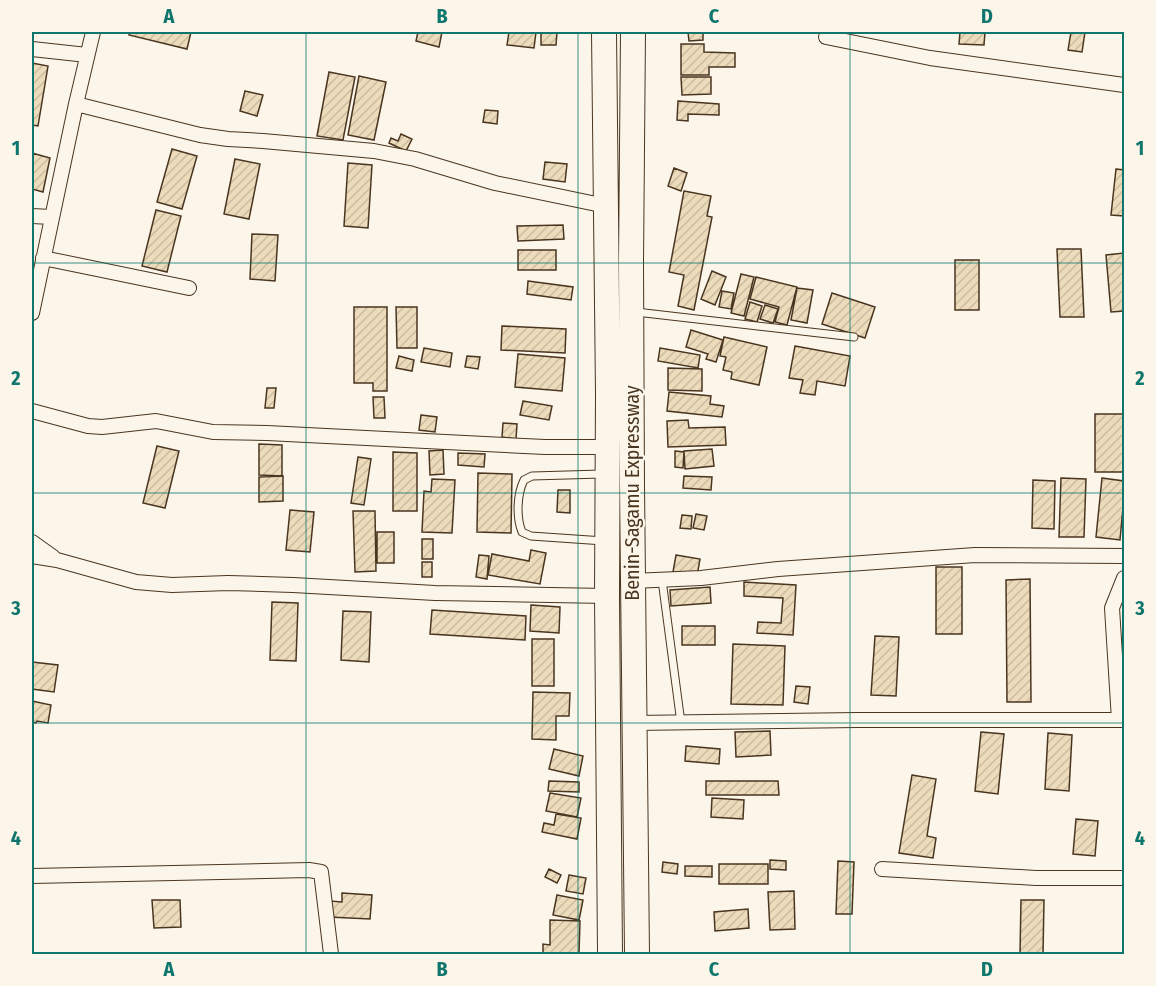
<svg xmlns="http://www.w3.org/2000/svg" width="1156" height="986" viewBox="0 0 1156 986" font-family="'Fira Sans Condensed',sans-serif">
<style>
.building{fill:url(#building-hatch);stroke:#4a3520;stroke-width:1.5}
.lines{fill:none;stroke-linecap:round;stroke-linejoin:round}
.lane-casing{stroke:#4a3520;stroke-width:9}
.street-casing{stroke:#4a3520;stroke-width:16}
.highway-casing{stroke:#4a3520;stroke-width:26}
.lane{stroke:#fbf6e9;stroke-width:7}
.street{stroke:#fbf6e9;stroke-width:14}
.highway{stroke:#fbf6e9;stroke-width:24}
.grid{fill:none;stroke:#0f766e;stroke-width:1.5;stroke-opacity:0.55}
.labels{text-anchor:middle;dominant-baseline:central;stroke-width:4.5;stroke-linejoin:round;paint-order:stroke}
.street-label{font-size:20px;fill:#4a3520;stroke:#fbf6e9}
.neatline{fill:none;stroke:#0f766e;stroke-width:2}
.grid-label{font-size:20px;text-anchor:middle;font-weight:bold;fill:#0f766e}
</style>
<defs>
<pattern id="building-hatch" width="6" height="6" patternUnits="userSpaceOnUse" patternTransform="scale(1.5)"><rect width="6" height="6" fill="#ecdcbc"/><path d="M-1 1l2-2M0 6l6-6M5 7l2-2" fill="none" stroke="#ccbda1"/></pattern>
</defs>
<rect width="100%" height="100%" fill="#fbf6e9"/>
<path class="building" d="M129 32H191L187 49 129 35Z
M418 32H442L439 47 416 41Z
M509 32H536L534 48 507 45Z
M541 32H557L556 45H541Z
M688 32H703V40L689 41Z
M960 32H985L984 45 959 44Z
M1068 32H1085L1082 52 1068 50 1071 32Z
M681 44H704V52L735 53V67H709V75H681Z
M32 63 48 66 38 126 32 125Z
M329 72 355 77 343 140 317 136Z
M359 76 386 82 374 140 348 135Z
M681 77H711V94L682 95Z
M245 91 263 95 257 116 240 111Z
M678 101 719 104V115L688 114V121L677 120Z
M485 110 498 111 497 124 483 122Z
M401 134 412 139 406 151 389 143 391 138 398 141Z
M172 149 197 156 182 209 157 202Z
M32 153 50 158 43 192 32 189Z
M235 159 260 164 249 219 224 214Z
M545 162 567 164 565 182 543 179Z
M348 163 372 165 368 228 344 226Z
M674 168 687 173 681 191 668 186Z
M1116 169 1124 170V216L1111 215Z
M684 191 711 196 707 216 712 217 694 310 678 306 684 275 669 272Z
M156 210 181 216 167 272 142 266Z
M563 225 564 239 518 241 517 226Z
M252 234 278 235 275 281 250 279Z
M1057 249H1081L1084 317H1060Z
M518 250H556V270H518Z
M1124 253V311L1111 312 1106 255Z
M955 260H979V310H955Z
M712 271 726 277 715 305 701 299Z
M741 274 754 277 744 316 731 313Z
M756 277 797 287 787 325 775 322 779 307 750 299Z
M528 281 573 287 571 300 527 294Z
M797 288 813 290 807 323 791 320Z
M722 291 734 293 731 309 719 307Z
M832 293 875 307 865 338 822 324Z
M750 302 762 306 757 322 745 319Z
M765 305 778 309 773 323 760 319Z
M354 307H387V391H373V383H354Z
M396 307H417V348H397Z
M502 326 566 329 565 353 501 350Z
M691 330 723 340 716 362 706 359 708 354 686 347Z
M724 337 767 347 759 385 731 379 732 372 723 370 726 357 720 356Z
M795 346 850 356 845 386 817 381 815 395 800 393 803 380 789 378Z
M424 348 452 353 450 367 421 362Z
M660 348 700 355 698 368 658 361Z
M518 354 565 358 562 391 515 387Z
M399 356 414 360 412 371 396 368Z
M467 356 480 357 478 369 465 367Z
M668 368 702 369V391L668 390Z
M267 388H276L274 408H265Z
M669 392 711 396 710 404 724 406 722 417 667 411Z
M373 397H384L385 418H374Z
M523 401 552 406 549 420 520 415Z
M1095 414H1123L1124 472H1095Z
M421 415 437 417 435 432 419 430Z
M688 420 689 428 725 427 726 445 668 447 667 421Z
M503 423 517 424 516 439 502 437Z
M259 444 282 445V476L259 475Z
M157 446 179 451 165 508 143 503Z
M712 449 714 466 685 469 684 451Z
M443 450 444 474 430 475 429 451Z
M675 451 684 452 683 468 675 467Z
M393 452 417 453V511H393Z
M458 453 485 454 484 467 458 465Z
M358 457 371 459 364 505 351 503Z
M478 473 512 474 511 533 477 532Z
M283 476V501L259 502V477Z
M684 476 712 477 711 490 683 488Z
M1061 478 1086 479 1084 537H1059Z
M1102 478 1124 481V496L1120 540 1096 537Z
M432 479 455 480 452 533 422 532 424 491 431 492Z
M1033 480 1055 481 1054 529 1032 528Z
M558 490H570V513L557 512Z
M290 510 314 512 310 552 286 550Z
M353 511H375L376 571 355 572Z
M696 514 707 516 704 530 693 528Z
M682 515 692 516 691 529 680 528Z
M377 532H394V563H377Z
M422 539H433V559H422Z
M531 550 546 553 540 584 488 575 492 554 529 561Z
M479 555 489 556 487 579 476 577Z
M676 555 700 559 697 576 673 572Z
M422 562H432V577H422Z
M936 567H962V634H936Z
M1030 579 1031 702H1007L1006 580Z
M744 582 796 585 793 635 757 633 758 622 781 623 783 598 744 596Z
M710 587 711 603 671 606 670 590Z
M272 602 298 603 296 661 270 660Z
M531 605 560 607 559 633 530 631Z
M432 610 526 616 525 640 430 634Z
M343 611 371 612 369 662 341 660Z
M682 626H715V645H682Z
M875 636 899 637 896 696 871 695Z
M1119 638H1124V705Z
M532 639H554V686H532Z
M733 644 785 646 783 705 731 704Z
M32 662 58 665 54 692 32 689Z
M796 686 810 687 808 704 794 702Z
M533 692 570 693 569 716H556V740L532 739Z
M32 701 51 705 48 723 37 721 36 723 32 722Z
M770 731 771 755 736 757 735 732Z
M981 732 1004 734 998 794 975 791Z
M1048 733 1072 735 1069 791 1045 789Z
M686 746 720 749 719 764 685 761Z
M554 749 583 756 579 776 549 769Z
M912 775 936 779 927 836 936 838 933 858 899 853Z
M549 781 579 782V792L548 791Z
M706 781H778L779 795H706Z
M550 793 581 798 577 817 546 811Z
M712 798 744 800 743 819 711 817Z
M556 814 581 818 577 839 542 832 544 823 554 825Z
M1076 819 1098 821 1095 856 1073 854Z
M770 860 786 861V870L770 869Z
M838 861 854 862 852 914H836Z
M663 862 678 864 677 874 662 872Z
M719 864H768V884H719Z
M685 866H712V877L685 876Z
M549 869 561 875 557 883 545 877Z
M569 875 586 878 583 894 566 891Z
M794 891 795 929 770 930 768 892Z
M342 893 372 895 370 919 329 917 330 901 342 902Z
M557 895 583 900 579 920 553 915Z
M152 900H180L181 927 154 928Z
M1021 900H1044L1043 954H1020Z
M748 909 749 928 715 931 714 912Z
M550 920 580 921 579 954H543V944L550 945Z"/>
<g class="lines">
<g class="lane-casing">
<path id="lane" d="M636 312 854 337
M602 474 532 476 524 480C517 494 516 517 522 532L531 536 604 541
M662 580 681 723"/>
</g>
<g class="street-casing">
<path id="street" d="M826 37 930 58 1124 85
M32 49 87 55
M76 104 200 135 228 139 263 141 374 151 415 159 495 183 606 206
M32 216 51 217
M43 258 189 288
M32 313 76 104 93 32
M32 411 88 426 102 427 156 421 213 432 267 433 545 447H608
M32 542 53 557
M32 556 57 560 136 582 172 585 228 583 293 585 435 593 607 596
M632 581 701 578 778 569 975 555 1124 556
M1119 720 1112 608 1124 578
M634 723 857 720H1124
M882 869 1036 878H1124
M32 876 309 870 321 872 331 954"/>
</g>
<g class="highway-casing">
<path id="highway" d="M604 32 608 393 607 596 610 954
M633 32 631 263 632 485 637 954"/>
</g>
<use href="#lane" class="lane"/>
<use href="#street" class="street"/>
<use href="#highway" class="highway"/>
</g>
<path class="grid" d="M306 32V954M578 32V954M850 32V954M32 263H1124M32 493H1124M32 723H1124"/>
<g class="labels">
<g class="street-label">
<text transform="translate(632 493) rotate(-90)">Benin-Sagamu Expressway</text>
</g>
</g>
<rect width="1156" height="986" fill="none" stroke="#fbf6e9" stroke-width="66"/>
<rect x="33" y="33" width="1090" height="920" class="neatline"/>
<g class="grid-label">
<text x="169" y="23">A</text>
<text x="442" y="23">B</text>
<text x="714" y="23">C</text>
<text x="987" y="23">D</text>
<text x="16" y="155">1</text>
<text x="1140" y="155">1</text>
<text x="16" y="385">2</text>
<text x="1140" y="385">2</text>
<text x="16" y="615">3</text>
<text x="1140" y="615">3</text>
<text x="16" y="845">4</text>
<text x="1140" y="845">4</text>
<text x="169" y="976">A</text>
<text x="442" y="976">B</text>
<text x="714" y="976">C</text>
<text x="987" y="976">D</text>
</g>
</svg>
